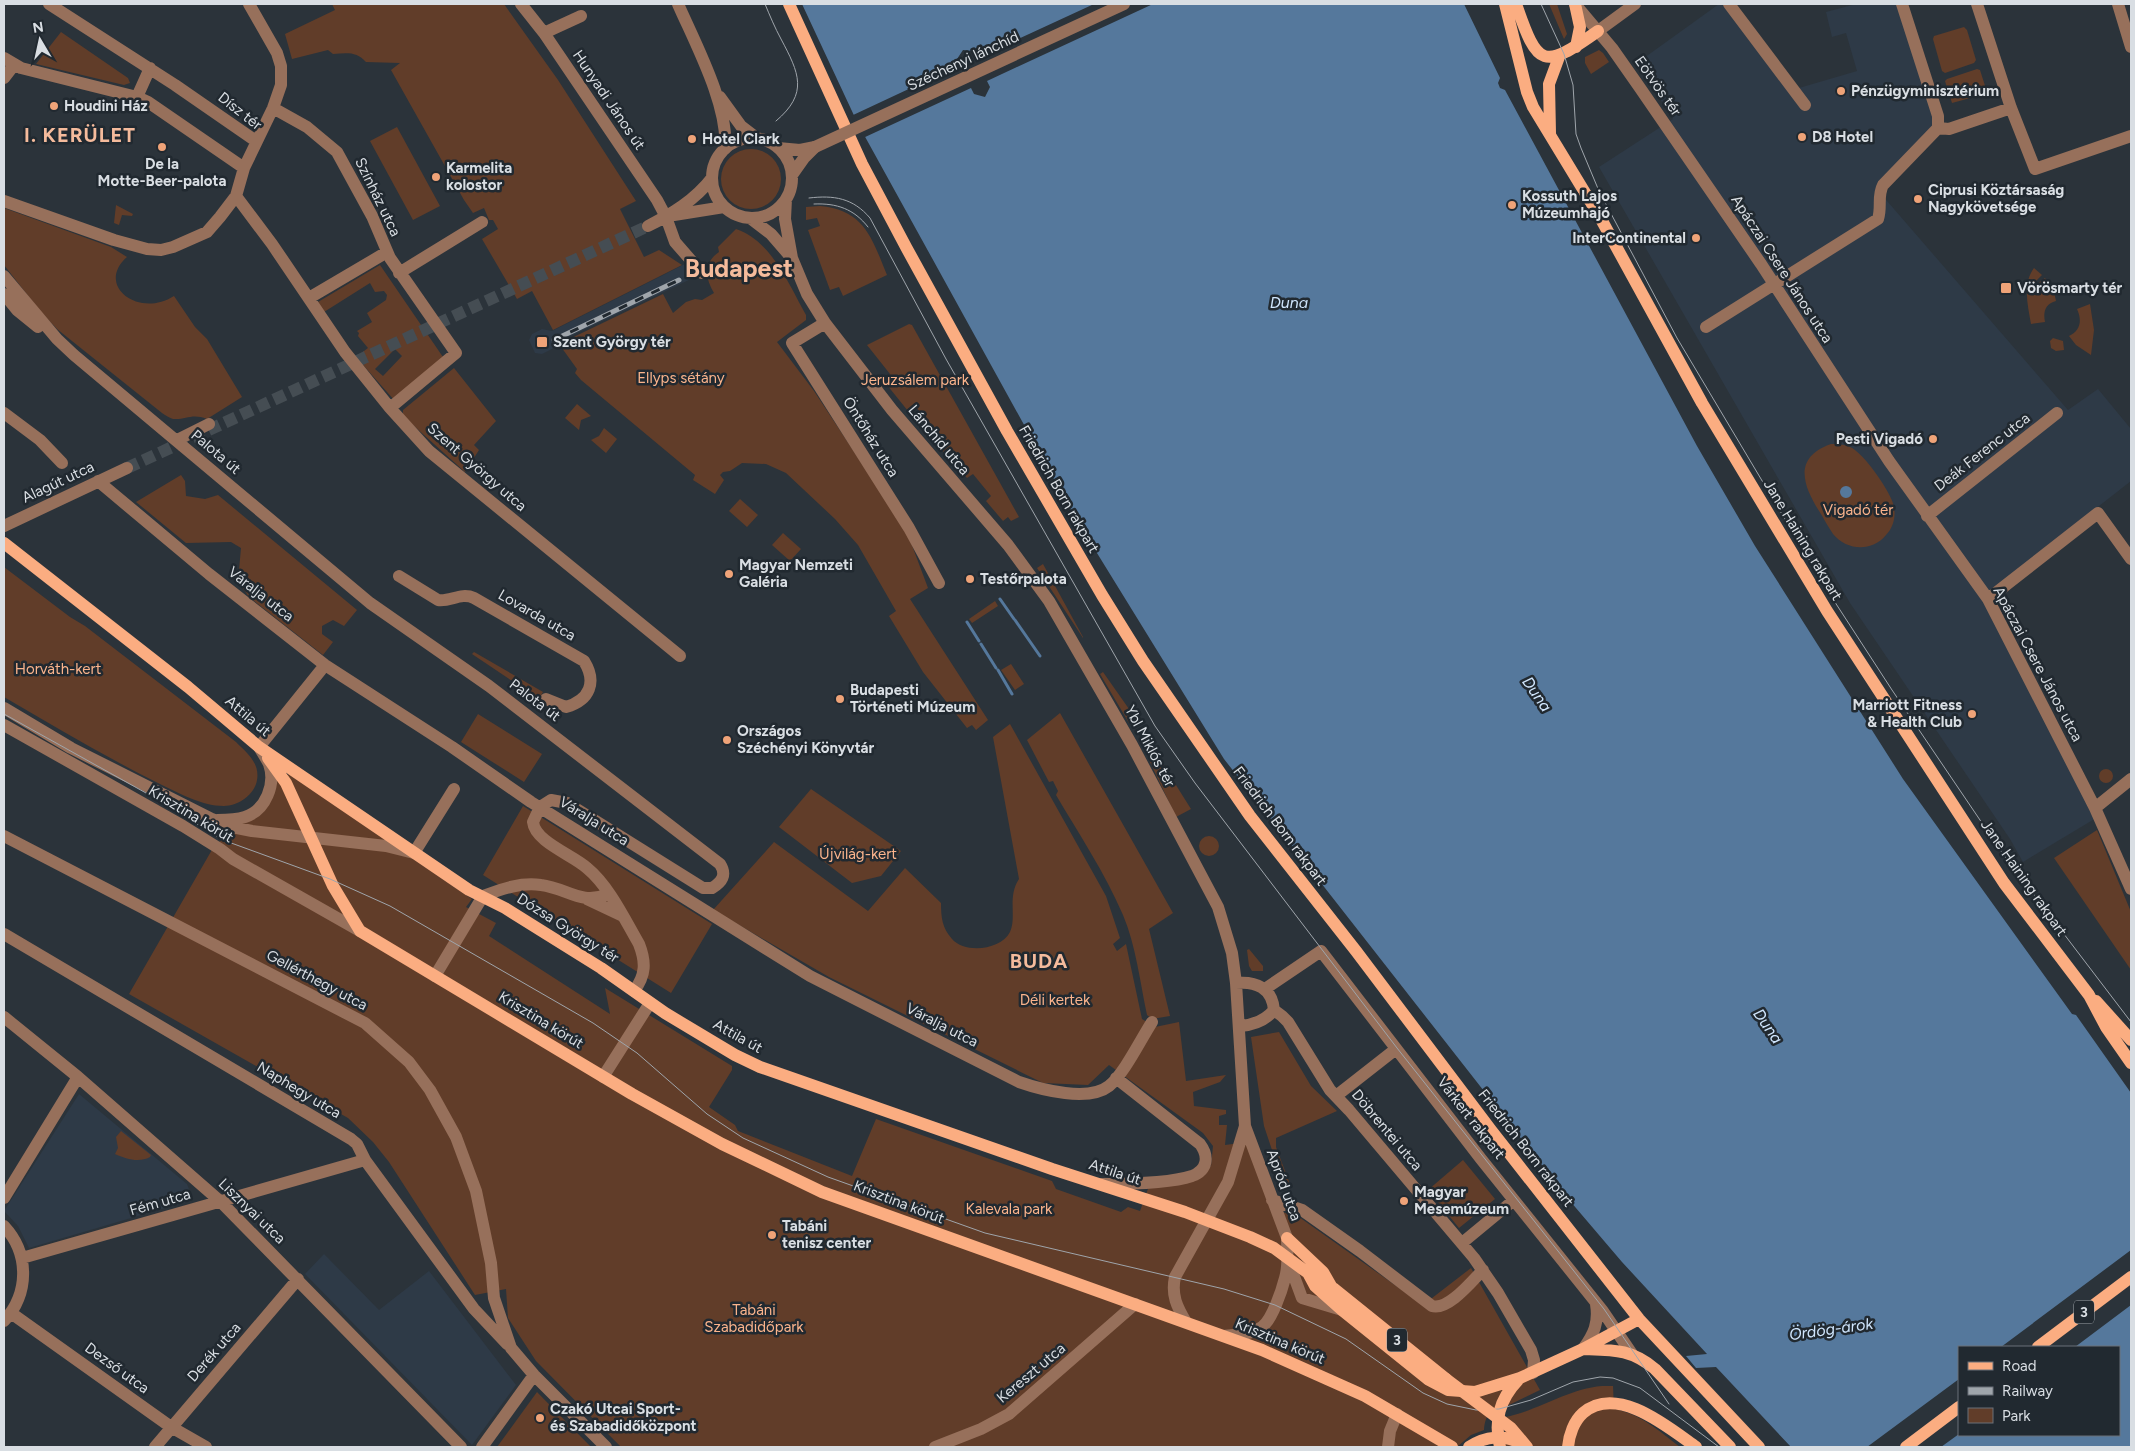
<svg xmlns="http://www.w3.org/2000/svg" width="2135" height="1451" viewBox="0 0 2135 1451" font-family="Figtree,sans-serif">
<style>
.built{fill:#2e3a47}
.green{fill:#613d29;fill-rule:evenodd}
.water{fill:#55789c;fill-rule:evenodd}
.pier{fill:#2b333a}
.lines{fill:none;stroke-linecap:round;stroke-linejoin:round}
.stream{stroke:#55789c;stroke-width:3}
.minor-tunnel{stroke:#454d53;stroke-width:12;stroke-dasharray:12 6;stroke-linecap:butt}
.minor{stroke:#97705b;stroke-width:12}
.major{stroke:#fbad81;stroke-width:12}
.tram{stroke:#9fa5ab;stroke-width:1}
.rail-casing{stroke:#9fa5ab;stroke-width:5}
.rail{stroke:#212930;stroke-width:3;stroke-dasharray:9;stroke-linecap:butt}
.minor-bridge{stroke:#97705b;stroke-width:12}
.major-bridge{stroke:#fbad81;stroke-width:12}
.poi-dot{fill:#efa378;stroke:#212930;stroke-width:2}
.labels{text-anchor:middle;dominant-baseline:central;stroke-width:5;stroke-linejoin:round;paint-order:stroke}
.shield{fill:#212930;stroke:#a2a8ad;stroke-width:1}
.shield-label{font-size:14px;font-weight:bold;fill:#d9dee3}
.street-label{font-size:15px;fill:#d9dee3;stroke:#212930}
.poi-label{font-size:15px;font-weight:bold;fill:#d9dee3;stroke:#212930;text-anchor:start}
.park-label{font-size:15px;fill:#fbb48c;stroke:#212930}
.water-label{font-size:16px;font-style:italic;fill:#d0e6fd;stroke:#212930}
.district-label{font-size:20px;font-weight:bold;letter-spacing:1px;fill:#f5bb9c;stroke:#212930}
.town-label{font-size:25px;font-weight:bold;fill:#f5bb9c;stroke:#212930}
</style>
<rect width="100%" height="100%" fill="#2b333a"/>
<path class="built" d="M1719 4H1731L1799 88 1857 71 1846 33 1832 37 1826 12 1856 4H1899L1941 129 1881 194 2068 410 2098 389 2131 429V481L1989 592 2101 815 2023 862 2010 839 1850 603 1599 167 1673 119 1637 63Z
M685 264 693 278 558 342 552 349 542 354 535 353 529 340 532 334 542 329 552 331Z
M79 1094 187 1184 191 1194 189 1201 29 1248 18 1226 4 1211Z
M324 1254 379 1310 429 1271 516 1385 472 1445 305 1274Z"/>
<path class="green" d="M332 4H504L558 80 636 201 620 209 644 257 659 250 682 265 553 330 532 291 517 299 482 239 498 229 493 220H489L484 208 473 213 464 200 391 70 400 63 366 62C357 51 346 53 333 54L328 50 292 59 285 34 335 10Z
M1549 4H1557L1567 34 1564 39Z
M1964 27 1967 30 1976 60 1974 63 1945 73 1942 71 1933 39 1934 36Z
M61 32 128 78 130 83 124 85 36 64Z
M1599 50 1603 53 1609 62 1591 74 1585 63V57Z
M1977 69 1980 70 1987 92 1985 94 1952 103 1945 81 1947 79Z
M397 127 440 206 413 220 370 141Z
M721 179a30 30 0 1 1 60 0a30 30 0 1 1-60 0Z
M116 205 133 214 132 216 122 215 119 225 114 223Z
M820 206C865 210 872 239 887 275L843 296 839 287 830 290 808 230 820 226 817 218 806 220V207Z
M4 208 111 247 127 257C95 285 138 319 174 296L195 327 207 339 242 397 207 419C192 413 186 420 173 419 170 418 165 415 162 413L57 329 40 311 4 265Z
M736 229C772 241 789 285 806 315V320L777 342 814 391 907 532 928 588 910 599 988 720 976 730 972 725 967 728 923 672 889 616 896 611 858 545 835 519 786 473 766 464 742 463 730 471 723 472 720 475 724 480 715 494 693 480 695 475 581 380 575 373 577 369 559 344 663 294 673 313 686 302 695 299 702 300 714 293C705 278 703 263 719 252L718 247Z
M380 265 445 360 395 401 356 357 368 348 358 336 359 333 357 331 372 322 367 313 386 300 387 295 384 291 375 292 370 283 324 312 318 302ZM395 349 402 356 383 376 375 369Z
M2034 268 2042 275 2034 283 2036 285 2045 278 2054 292 2056 301C2045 304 2043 312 2045 322L2031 324C2028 306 2022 284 2034 268Z
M2090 304 2094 330 2091 355 2076 345 2069 336C2081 330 2082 320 2077 309Z
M909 324 912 325 1019 517 1011 521 1008 517 1003 521 986 501 991 496 973 474 967 478 939 447 945 440 915 406 908 411 883 380 890 374 867 345Z
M2053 338 2063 341 2064 350 2056 351 2051 348 2050 341Z
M454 368 496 421 474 445 479 450 465 472 403 416V410Z
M577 404 591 416 581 420 579 430 565 418Z
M604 428 617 439 606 453 591 440 599 436Z
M1831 444C1838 444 1843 444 1850 447 1863 452 1892 493 1894 507 1896 517 1893 528 1886 535 1872 552 1847 551 1833 534 1829 528 1825 521 1821 514 1804 488 1791 458 1831 444Z
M181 475 185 481 186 496 205 499 218 495 357 610 344 626 333 620 322 626V634L333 642 323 655 249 597 238 581 241 548 231 542 186 543 136 502Z
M740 499 758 515 747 527 729 511Z
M783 533 801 549 790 561 772 545Z
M1043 564 1083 637V638L1037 568Z
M4 567 70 617 85 626 236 742C247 753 260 763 257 780 255 794 239 806 224 806 201 806 177 792 156 782 104 756 54 726 4 697Z
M995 601 998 606 972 623 969 619Z
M474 652 543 692 539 699 472 654Z
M1011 664 1024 684 1015 690 1001 670Z
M1103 672 1136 719 1129 723 1100 674Z
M1060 713 1173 913 1149 929 1170 1016 1152 1019 1147 1015C1140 982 1136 946 1123 915 1105 873 1079 834 1056 795L1058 791 1053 781 1049 782 1027 740Z
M478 714 542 754 524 782 461 742Z
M1010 724 1106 896 1120 938 1113 944 1117 951 1126 944 1142 1019 1155 1027 1179 1022 1186 1081 1226 1075 1220 1082 1193 1092 1194 1106 1226 1110V1114L1219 1116V1125H1227L1225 1145 1248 1142 1272 1209 1299 1217 1423 1305 1471 1268 1540 1390 1509 1405 1506 1403C1492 1408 1485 1414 1484 1430L1471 1435 1457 1447H621L536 1361 508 1318 506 1289 475 1295 389 1162 373 1142 348 1118 129 994 213 848 240 823 275 781 289 774 472 899 466 907 496 923 489 936 610 1014 605 988 732 1066V1070L709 1107 735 1125 738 1131 852 1176 876 1119 1052 1181 1056 1189 1121 1212 1128 1207 1140 1211 1149 1186 1211 1166 1213 1146 1203 1133 1109 1065 1088 1085 1043 1083 829 977 713 910 774 842 868 911 905 868 941 903C941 917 942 928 952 939 965 954 1001 950 1010 932 1017 917 1007 897 1019 879L993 737Z
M1159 758 1191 809 1176 817 1150 762Z
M2099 776a7 7 0 1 1 14 0a7 7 0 1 1-14 0Z
M811 789 901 851 881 876 852 883 779 827Z
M523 806 712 924 671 993 483 875Z
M2097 830 2131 912V970L2054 858Z
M1199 846a10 10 0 1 1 20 0a10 10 0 1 1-20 0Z
M1249 949 1263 966V971H1252L1249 966 1247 950Z
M1279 1032 1311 1086 1337 1111 1276 1138V1147L1291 1187 1285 1189 1264 1126 1251 1037Z
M121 1131 151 1155 150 1157C139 1163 126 1159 115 1154L118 1148 116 1137Z
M1463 1160 1495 1199 1459 1228 1428 1190Z
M1602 1386H1613L1614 1409C1641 1414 1659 1431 1680 1447L1505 1446V1417C1538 1411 1567 1389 1602 1386Z
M537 1392 591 1447H497Z"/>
<path class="water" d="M802 4H1464L1500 78 1498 83 1500 88 1505 90 1697 446 1755 546 1903 779 2072 1014 2076 1015 2131 1093V1447H1791L1716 1367 1696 1368 1686 1356 1707 1354 1622 1262 1570 1201 1224 759 1076 519 858 124ZM1959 1347H2119V1435H1959Z
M1840 492a6 6 0 1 1 12 0a6 6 0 1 1-12 0Z"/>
<path class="pier" d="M1094 4H1153L987 81 990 87 985 97 974 94 971 88 863 138 856 125 851 116 960 65 957 59 963 50 973 51 977 58Z
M2131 1250V1305L2075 1347H2001Z
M1959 1379V1434L1941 1447H1867Z"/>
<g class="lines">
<path class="stream" d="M1000 599 1014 619
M1015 620 1040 656
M967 622 979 641
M981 644 996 668
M998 670 1012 694"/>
<path class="minor-tunnel" d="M127 468 648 226"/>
<path class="minor" d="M49 4 175 85 256 141
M521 4 544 33 657 200 666 217 675 242 702 273
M678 4C695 43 729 106 725 149
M1575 4 1612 48 1640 88 1761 264 1889 461 1988 599 2095 808 2131 889
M1729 4 1805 105
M1902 4 1938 116V128
M1977 4 2011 108 2035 169 2131 136
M2118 4 2131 47
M1598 31 1635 4
M544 33 581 16
M4 58 21 68 137 97 148 102 244 168
M4 78 14 65
M137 97 150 68
M720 97 741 126 758 139
M273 108 307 127 337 152 372 216 390 258 456 353 390 408
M1938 128 1949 129 2011 108
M712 178a40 40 0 1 1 80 0a40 40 0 1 1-80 0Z
M778 148 800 150 815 147
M792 175 804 158 815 147
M236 196 272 244 345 352 390 408 429 451 680 656
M786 199 785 219 792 258 807 294 825 323 892 410 1008 545 1049 601 1132 745 1218 907 1232 953 1236 983 1245 1126 1287 1238C1287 1251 1289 1265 1285 1278 1282 1290 1272 1320 1262 1327 1251 1335 1237 1334 1224 1336
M4 201 114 240 147 249 161 250 173 247 207 232 220 217 236 196 244 168 273 108 281 85V66L277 53 249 4
M674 215 724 207
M750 218 771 234 790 256
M648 226C672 214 695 200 712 178
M399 273 482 222
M4 276 57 339 74 355 370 603 489 686 720 864C727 875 722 882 712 888H703L567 803 551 800 540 807 533 822C535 842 573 855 587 868 609 886 625 920 639 944 646 962 646 975 634 991
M4 294 17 310 38 327
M309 298 387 252
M825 323 792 343 909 528 939 583
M1706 327 1878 219C1882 207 1877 196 1883 185L1938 128
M4 413 40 440 62 463
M177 440 209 424
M98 481 209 574 325 665 452 747 531 802 810 976 1019 1082C1042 1090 1089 1102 1109 1086 1124 1074 1141 1039 1152 1022
M1927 516 2057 413
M4 526 127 468
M399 576 438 600C450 602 461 592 474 598L584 661C597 682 590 700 566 707L546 699
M1988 599 2098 513 2131 559
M4 708 71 748 212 819 227 826 252 831 386 846 414 853 454 789
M4 725 183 826 220 849 233 859 360 931
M2095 808 2131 779
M217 820C226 820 236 820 245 817 266 810 276 784 269 764 266 758 262 752 259 747L321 670
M4 836 365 1023 409 1062 430 1090 456 1137 476 1191 491 1263 494 1298 511 1348 534 1375 606 1447
M587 899 623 916
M4 934 351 1139 357 1144 365 1160 474 1309 507 1344
M435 976 483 896C502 889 520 882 541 885 567 888 581 906 608 894
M1236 983C1256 981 1272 988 1274 1010 1265 1021 1253 1025 1240 1026
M1265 989 1321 951 1481 1159 1602 1310 1632 1354
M1274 1010 1282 1016 1288 1022 1330 1090 1349 1110 1474 1258 1498 1293 1531 1350 1534 1360 1533 1373
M4 1017 78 1077 221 1202 461 1447
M603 1077 650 1003
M1336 1096 1396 1049
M1102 1184C1125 1184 1171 1183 1192 1176 1208 1170 1209 1156 1200 1144L1116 1078
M4 1198 78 1077
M1272 1200 1302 1210 1360 1251 1432 1306C1448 1311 1472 1281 1483 1270
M4 1226C30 1254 29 1294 4 1321
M1462 1243 1514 1200
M22 1258 365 1160
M1288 1260 1302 1298 1342 1310
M11 1313 171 1427 206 1447
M1186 1322C1177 1307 1171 1295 1175 1277L1228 1182 1245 1126
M1583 1349C1594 1334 1599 1323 1596 1304
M155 1447 298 1279
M482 1447 534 1375
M935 1447 981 1429 1009 1414 1135 1304
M1388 1447 1390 1431 1397 1414"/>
<path class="major" d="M789 4 862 164 906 247 1007 431 1102 595 1143 661 1250 816 1356 951 1491 1130 1639 1319 1759 1447
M1505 4 1527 92 1533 107 1601 219 1702 403 1827 611 2004 883 2089 995 2106 1027 2131 1063
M1516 4C1538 68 1543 70 1598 31
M1575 4 1580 27 1576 47
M1550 133 1549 84 1559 57
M4 543 188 687 259 747 469 890 505 908 601 968 665 1013 735 1055 760 1067 1052 1169 1185 1212 1250 1237 1274 1248 1308 1273 1315 1286 1342 1310 1429 1380 1448 1390 1475 1392 1520 1378 1583 1349 1639 1319
M268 758 286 783 333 886 360 931 632 1094 722 1144 822 1192 1262 1350 1365 1396 1452 1447
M2096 1001 2131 1040
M1287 1238 1323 1272 1331 1286
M1312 1275 1333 1288 1446 1379
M2038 1347 2131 1277
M1583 1349C1614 1350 1631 1349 1655 1369L1730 1447
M1500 1447C1494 1421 1499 1400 1518 1380
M1568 1447C1569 1435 1574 1421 1583 1413 1617 1384 1668 1427 1696 1447
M1906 1447 1959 1407"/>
<path class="tram" d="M765 4C770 16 775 28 781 39 799 73 809 93 776 121
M1541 4 1564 54 1573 85 1576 134 1581 148 1599 191 1677 338 1829 593 1892 690 2003 854 2131 1022
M809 198C834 195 853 198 870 218L946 359 1155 726 1195 783 1397 1048 1604 1309 1669 1404
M814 204C837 203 854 209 868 227
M4 714 155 798 223 840 330 879 390 906 593 1023 637 1053 707 1114 743 1138 828 1177 985 1233 1224 1289 1275 1305 1346 1339 1423 1393 1447 1404 1476 1410 1499 1409 1531 1400 1573 1382 1600 1377 1613 1378 1640 1388 1719 1447"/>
<g class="rail-casing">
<path id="rail" d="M554 340 679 280"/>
</g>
<use href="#rail" class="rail"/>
<path class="minor-bridge" d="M815 147 1124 4"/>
<path class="major-bridge" d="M1446 1379 1511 1428 1527 1447
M1469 1447C1485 1436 1505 1434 1522 1444"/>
</g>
<g class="poi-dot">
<circle cx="1841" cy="91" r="5"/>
<circle cx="54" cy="106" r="5"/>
<circle cx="1802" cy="137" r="5"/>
<circle cx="692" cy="139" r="5"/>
<circle cx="162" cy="147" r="5"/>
<circle cx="436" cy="177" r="5"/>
<circle cx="1918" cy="199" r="5"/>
<circle cx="1512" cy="205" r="5"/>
<circle cx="1696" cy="238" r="5"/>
<rect x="2000" y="282" width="12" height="12" rx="2.5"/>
<rect x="536" y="336" width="12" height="12" rx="2.5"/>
<circle cx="1933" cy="439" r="5"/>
<circle cx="729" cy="574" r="5"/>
<circle cx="970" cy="579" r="5"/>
<circle cx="840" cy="699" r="5"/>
<circle cx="1972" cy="714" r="5"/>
<circle cx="727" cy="740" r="5"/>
<circle cx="1404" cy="1201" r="5"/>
<circle cx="772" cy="1235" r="5"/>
<circle cx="540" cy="1418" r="5"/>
</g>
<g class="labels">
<g class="shield">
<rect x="2074" y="1300.5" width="20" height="23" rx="4"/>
<rect x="1387" y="1328.5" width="20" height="23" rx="4"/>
</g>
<g class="shield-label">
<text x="2084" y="1312">3</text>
<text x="1397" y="1340">3</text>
</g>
<g class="street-label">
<text transform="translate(963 61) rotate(-25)">Széchenyi lánchíd</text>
<text transform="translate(1658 86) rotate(55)">Eötvös tér</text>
<text transform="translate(609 100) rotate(56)">Hunyadi János út</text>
<text transform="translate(240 111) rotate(38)">Dísz tér</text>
<text transform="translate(378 197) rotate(64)">Színház utca</text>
<text transform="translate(1782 269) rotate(57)">Apáczai Csere János utca</text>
<text transform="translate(871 437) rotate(58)">Öntőház utca</text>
<text transform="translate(939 440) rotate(50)">Lánchíd utca</text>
<text transform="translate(216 452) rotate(40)">Palota út</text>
<text transform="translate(1982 452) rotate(-38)">Deák Ferenc utca</text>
<text transform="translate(477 467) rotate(41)">Szent György utca</text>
<text transform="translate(58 482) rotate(-25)">Alagút utca</text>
<text transform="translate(1059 489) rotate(60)">Friedrich Born rakpart</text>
<text transform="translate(1803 540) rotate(59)">Jane Haining rakpart</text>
<text transform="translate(261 594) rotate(38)">Váralja utca</text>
<text transform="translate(537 615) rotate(30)">Lovarda utca</text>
<text transform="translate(2038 664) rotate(62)">Apáczai Csere János utca</text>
<text transform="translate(535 700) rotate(37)">Palota út</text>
<text transform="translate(248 716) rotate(40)">Attila út</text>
<text transform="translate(1150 746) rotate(62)">Ybl Miklós tér</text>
<text transform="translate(191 814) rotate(31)">Krisztina körút</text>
<text transform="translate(594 821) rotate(32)">Váralja utca</text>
<text transform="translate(1280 826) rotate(53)">Friedrich Born rakpart</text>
<text transform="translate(2024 878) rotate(55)">Jane Haining rakpart</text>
<text transform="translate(568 928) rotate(32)">Dózsa György tér</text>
<text transform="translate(317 980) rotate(28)">Gellérthegy utca</text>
<text transform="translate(541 1020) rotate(31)">Krisztina körút</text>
<text transform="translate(942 1025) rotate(27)">Váralja utca</text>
<text transform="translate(738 1036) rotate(29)">Attila út</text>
<text transform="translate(299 1090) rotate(31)">Naphegy utca</text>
<text transform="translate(1471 1118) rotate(52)">Várkert rakpart</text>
<text transform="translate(1387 1130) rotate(50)">Döbrentei utca</text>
<text transform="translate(1526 1148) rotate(52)">Friedrich Born rakpart</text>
<text transform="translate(1115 1172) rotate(18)">Attila út</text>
<text transform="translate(1284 1185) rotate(70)">Apród utca</text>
<text transform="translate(160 1202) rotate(-16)">Fém utca</text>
<text transform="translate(899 1202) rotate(21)">Krisztina körút</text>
<text transform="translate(252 1211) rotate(44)">Lisznyai utca</text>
<text transform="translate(1280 1341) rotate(23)">Krisztina körút</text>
<text transform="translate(214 1352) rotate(-49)">Derék utca</text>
<text transform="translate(117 1368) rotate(36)">Dezső utca</text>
<text transform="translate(1031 1373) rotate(-40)">Kereszt utca</text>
</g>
<g class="poi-label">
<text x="1851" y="91">Pénzügyminisztérium</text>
<text x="64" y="106">Houdini Ház</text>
<text x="1812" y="137">D8 Hotel</text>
<text x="702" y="139">Hotel Clark</text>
<text x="162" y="164" text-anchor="middle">De la<tspan x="162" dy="17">Motte-Beer-palota</tspan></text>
<text x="446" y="168">Karmelita<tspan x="446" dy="17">kolostor</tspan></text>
<text x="1928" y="190">Ciprusi Köztársaság<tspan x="1928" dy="17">Nagykövetsége</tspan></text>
<text x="1522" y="196">Kossuth Lajos<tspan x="1522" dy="17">Múzeumhajó</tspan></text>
<text x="1686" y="238" text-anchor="end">InterContinental</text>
<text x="2017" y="288">Vörösmarty tér</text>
<text x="553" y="342">Szent György tér</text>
<text x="1923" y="439" text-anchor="end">Pesti Vigadó</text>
<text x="739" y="565">Magyar Nemzeti<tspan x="739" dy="17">Galéria</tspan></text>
<text x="980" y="579">Testőrpalota</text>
<text x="850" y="690">Budapesti<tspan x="850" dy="17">Történeti Múzeum</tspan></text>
<text x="1962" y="705" text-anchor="end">Marriott Fitness<tspan x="1962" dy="17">&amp; Health Club</tspan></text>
<text x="737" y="731">Országos<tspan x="737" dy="17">Széchényi Könyvtár</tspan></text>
<text x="1414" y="1192">Magyar<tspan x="1414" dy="17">Mesemúzeum</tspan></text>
<text x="782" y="1226">Tabáni<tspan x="782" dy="17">tenisz center</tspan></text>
<text x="550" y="1409">Czakó Utcai Sport-<tspan x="550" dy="17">és Szabadidőközpont</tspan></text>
</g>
<g class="park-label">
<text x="681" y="378">Ellyps sétány</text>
<text x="915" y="380">Jeruzsálem park</text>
<text x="1858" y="510">Vigadó tér</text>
<text x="58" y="669">Horváth-kert</text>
<text x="858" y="854">Újvilág-kert</text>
<text x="1055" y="1000">Déli kertek</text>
<text x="1009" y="1209">Kalevala park</text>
<text x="754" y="1310">Tabáni<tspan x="754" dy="17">Szabadidőpark</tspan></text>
</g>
<g class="water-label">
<text x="1289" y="302">Duna</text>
<text transform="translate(1537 694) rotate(55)">Duna</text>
<text transform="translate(1768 1026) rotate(55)">Duna</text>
<text transform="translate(1831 1329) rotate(-8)">Ördög-árok</text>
</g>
<g class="district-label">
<text x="80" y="135">I. KERÜLET</text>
<text x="1039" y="961">BUDA</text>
</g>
<g class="town-label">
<text x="739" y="268">Budapest</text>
</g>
</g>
<rect width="2135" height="1451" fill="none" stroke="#d9dee3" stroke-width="10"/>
<rect x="1958" y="1346" width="162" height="90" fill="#212930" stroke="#6b7178"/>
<rect x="1968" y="1362" width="25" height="8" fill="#fbad81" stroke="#6b7178"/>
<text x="2002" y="1371" font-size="15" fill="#d9dee3">Road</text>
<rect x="1968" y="1387" width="25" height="8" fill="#9fa5ab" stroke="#6b7178"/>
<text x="2002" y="1396" font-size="15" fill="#d9dee3">Railway</text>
<rect x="1968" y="1408" width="25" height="15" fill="#613d29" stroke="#6b7178"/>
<text x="2002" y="1421" font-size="15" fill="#d9dee3">Park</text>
<g transform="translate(40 40) rotate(351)" stroke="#212930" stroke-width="4" paint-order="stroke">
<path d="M0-4L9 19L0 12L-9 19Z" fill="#d9dee3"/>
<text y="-8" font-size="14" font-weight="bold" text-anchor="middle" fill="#d9dee3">N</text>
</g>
</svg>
